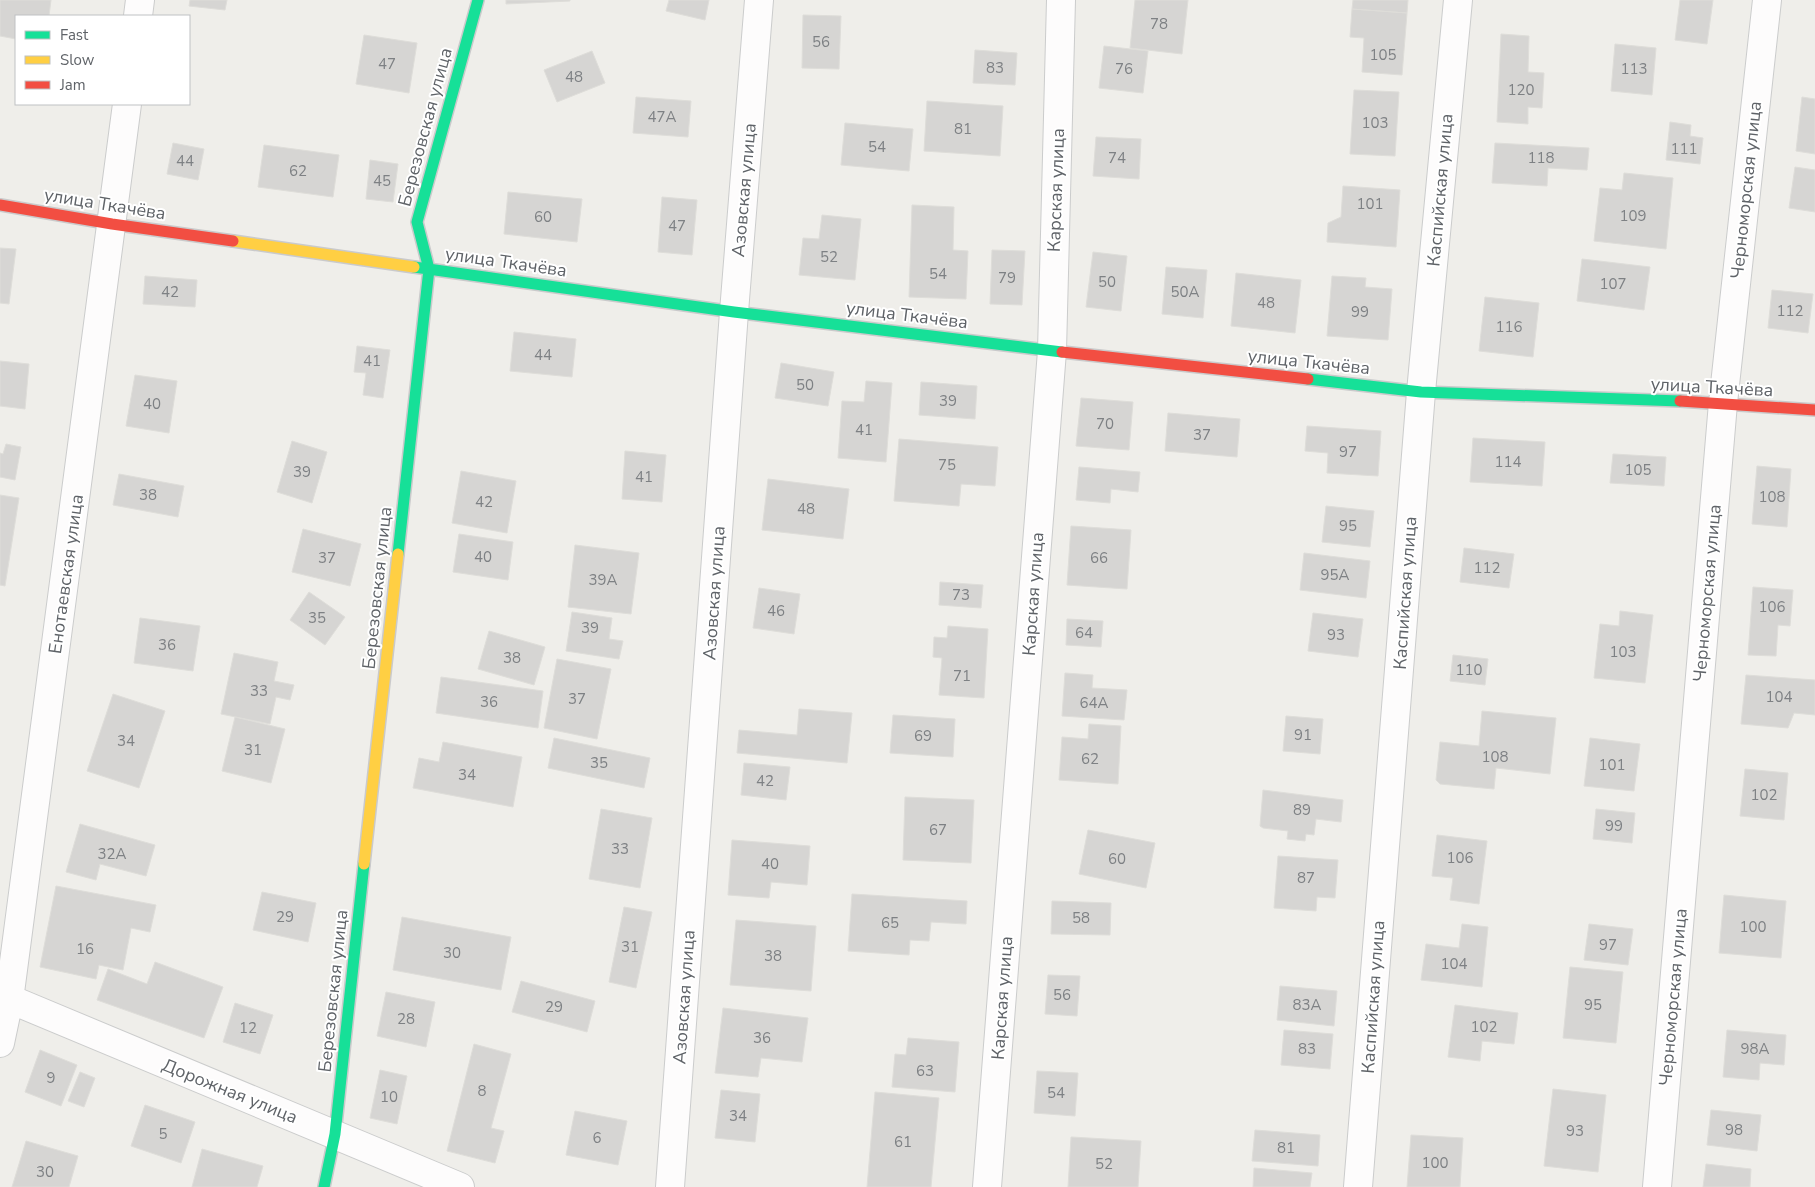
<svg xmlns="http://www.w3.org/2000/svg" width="1815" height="1187" viewBox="0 0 1815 1187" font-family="'Nunito Sans',sans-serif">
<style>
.building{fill:#d6d5d3;stroke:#deddd9}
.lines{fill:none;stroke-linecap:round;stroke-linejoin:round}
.street-casing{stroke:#cbcccc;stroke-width:30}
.fast-casing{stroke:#cacacb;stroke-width:14}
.slow-casing{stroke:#cacacb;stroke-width:14}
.jam-casing{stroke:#cacacb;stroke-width:14}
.street{stroke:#fdfcfc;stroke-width:28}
.fast{stroke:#16e098;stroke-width:11}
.slow{stroke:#ffcf43;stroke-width:11}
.jam{stroke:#f24e42;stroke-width:11}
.labels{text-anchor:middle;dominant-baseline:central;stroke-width:4;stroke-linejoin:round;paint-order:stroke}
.number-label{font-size:15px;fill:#7e8184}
.street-label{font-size:18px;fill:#5f6368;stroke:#fff}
</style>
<rect width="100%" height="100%" fill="#efeeea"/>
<path class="building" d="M0 0H51L49 16H16V39L0 36Z
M190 0H227L225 10 189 6Z
M506 0H570V1L506 4Z
M669 0H709L705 20 666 11Z
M1135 0H1188L1182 54 1130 48Z
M1353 0H1408L1407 13 1352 9Z
M1680 0H1713L1707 44 1675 40Z
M1352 9 1407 13 1402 75 1362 72 1364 38 1350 37Z
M803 15 841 16 839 69 802 68Z
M1501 34 1529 36 1528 72 1544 73 1542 108 1528 107V124L1497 122Z
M364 35 417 43 409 93 356 84Z
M1615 44 1656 48 1652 95 1611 91Z
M1104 46 1148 51 1143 93 1099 88Z
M975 50 1017 53 1015 85 973 83Z
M592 51 605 83 557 102 544 70Z
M1354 90 1399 92 1395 156 1350 154Z
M636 97 691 101 688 137 633 133Z
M1802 97 1815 99V154L1796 151Z
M927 101 1003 106 1000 156 924 151Z
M1670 122 1691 125 1690 136 1703 138 1700 164 1666 160Z
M845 123 913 129 909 171 841 165Z
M1096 137 1141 139 1139 179 1093 176Z
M173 143 204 149 198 180 167 174Z
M1495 143 1589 148 1587 170 1548 168 1547 186 1492 183Z
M264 145 339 155 333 197 258 187Z
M370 160 398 164 393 202 366 199Z
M1795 167 1815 170V212L1789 208Z
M1624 173 1673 178 1666 249 1594 241 1600 188 1622 190Z
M1343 186 1400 190 1396 247 1327 242 1328 223 1341 217Z
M508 192 582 199 577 242 504 234Z
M662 197 697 200 692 255 658 252Z
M912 205 954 207 953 250 968 251 966 299 909 297Z
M822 215 861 219 855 280 799 275 803 238 819 239Z
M0 248 16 249 9 304 0 303Z
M992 250 1025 251 1022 305 990 304Z
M1093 252 1127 256 1121 311 1086 307Z
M1582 259 1650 267 1644 310 1577 301Z
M1166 267 1207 270 1203 318 1162 314Z
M1236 273 1301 280 1295 333 1231 326Z
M145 276 197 280 195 307 143 304Z
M1332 276 1366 278 1365 287 1392 289 1388 340 1327 336Z
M1772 290 1813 294 1808 333 1768 328Z
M1485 297 1539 303 1533 357 1479 351Z
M514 332 576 339 572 377 510 371Z
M357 346 390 350 383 398 363 395 366 373 354 372Z
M0 361 29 364 25 409 0 406Z
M781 363 834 372 828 406 775 398Z
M135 375 177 381 169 433 126 426Z
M866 381 892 383 886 462 838 458 842 401 864 402Z
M921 382 977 386 975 419 919 415Z
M1081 398 1133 402 1129 450 1076 446Z
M1168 413 1240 419 1237 457 1165 451Z
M1307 426 1381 431 1378 476 1327 473 1328 453 1305 451Z
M1473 438 1545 442 1542 486 1470 482Z
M899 439 998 447 995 486 961 484 959 506 894 501Z
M292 441 327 452 312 503 277 492Z
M6 444 21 447 15 480 0 477V453L3 454Z
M625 451 666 455 662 502 622 499Z
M1613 454 1666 457 1664 486 1610 483Z
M1757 466 1791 469 1787 527 1752 524Z
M1079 467 1140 472 1138 492 1111 489 1110 503 1076 500Z
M461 471 516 481 507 533 452 523Z
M119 474 184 486 178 517 113 505Z
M768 479 849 489 843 539 762 530Z
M0 495 19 498 5 586 0 585Z
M1326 506 1374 511 1370 547 1322 542Z
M1071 526 1131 530 1127 589 1067 585Z
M303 529 361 544 350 586 292 572Z
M459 534 513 542 508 580 453 572Z
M575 545 639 553 631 614 568 607Z
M1464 548 1514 554 1509 588 1460 582Z
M1304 553 1370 561 1366 598 1300 590Z
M940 582 983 585 981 608 939 605Z
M1753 587 1793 590 1790 626 1778 625 1776 656 1748 655Z
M759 588 800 594 794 634 753 628Z
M309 592 345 617 325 645 290 620Z
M1620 611 1653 615 1645 683 1594 678 1600 624 1619 626Z
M572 612 612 618 609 639 623 641 619 659 566 651Z
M1313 613 1363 619 1358 657 1308 651Z
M140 618 200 626 193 671 134 663Z
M1067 619 1103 621 1101 647 1066 645Z
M948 626 988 629 984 698 939 695 942 658 933 657 934 637 947 638Z
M489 631 545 647 534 685 478 669Z
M234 653 278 662 274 681 294 685 290 700 276 697 270 724 221 714Z
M1453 655 1488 659 1485 685 1450 681Z
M557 659 611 669 597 739 544 728Z
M1065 673 1093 675 1092 688 1127 690 1124 720 1062 716Z
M1746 675 1815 680V715L1794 713 1788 728 1741 724Z
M441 677 543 691 538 728 436 713Z
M113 694 165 711 139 788 87 771Z
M799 709 852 713 847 763 737 753 739 730 797 735Z
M1482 711 1556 718 1550 774 1496 768 1494 789 1440 784 1436 780 1440 742 1479 746Z
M893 715 955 719 953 757 890 753Z
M1286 716 1323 719 1320 754 1283 751Z
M235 717 285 729 271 783 222 771Z
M1089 724 1121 726 1118 784 1059 780 1062 737 1088 739Z
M554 738 650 758 644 788 548 768Z
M1590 738 1640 744 1634 791 1584 786Z
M443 742 522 757 513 807 413 788 419 758 439 762Z
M744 763 790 767 786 800 741 795Z
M1745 769 1788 773 1784 820 1740 816Z
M1263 790 1343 800 1341 822 1316 819 1314 835 1306 834 1305 841 1287 839 1288 831 1263 828 1260 826Z
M905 797 974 800 971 863 903 860Z
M601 809 652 818 640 888 589 879Z
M1596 809 1635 813 1632 843 1593 839Z
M80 824 155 845 146 876 100 864 96 880 66 872Z
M1088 830 1155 843 1146 888 1079 874Z
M1437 835 1487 841 1479 904 1450 900 1453 878 1432 876Z
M732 840 810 846 807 885 771 882 769 898 728 895Z
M1278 856 1338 860 1335 898 1317 897 1316 911 1274 908Z
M56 886 156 905 150 932 131 928 123 970 99 965 96 979 40 967Z
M262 892 316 903 308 942 253 930Z
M852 894 967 901 966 924 931 922 929 941 910 940 909 955 848 951Z
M1724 895 1786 901 1781 958 1719 953Z
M1052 901 1111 903 1110 935 1051 934Z
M624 907 652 912 636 988 609 982Z
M402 917 511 937 501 990 393 970Z
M736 920 816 926 811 991 730 985Z
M1462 924 1488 927 1482 987 1421 980 1426 944 1459 948Z
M1589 924 1633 929 1628 965 1584 960Z
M155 962 223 987 204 1038 97 1000 108 969 147 984Z
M1570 967 1623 972 1616 1043 1563 1038Z
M1048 975 1080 976 1077 1016 1045 1014Z
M521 981 595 1001 587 1032 512 1012Z
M1280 986 1337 991 1334 1026 1277 1020Z
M386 992 435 1002 426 1047 377 1036Z
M235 1003 273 1015 260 1054 223 1042Z
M1455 1005 1518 1013 1514 1044 1482 1041 1480 1061 1448 1057Z
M723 1008 808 1018 802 1062 761 1058 758 1077 715 1073Z
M1284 1030 1333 1034 1330 1069 1281 1065Z
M1727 1030 1786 1035 1784 1065 1760 1063 1759 1080 1723 1077Z
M908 1038 959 1042 955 1092 892 1087 895 1054 906 1055Z
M474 1044 511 1054 491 1128 504 1131 495 1163 447 1151Z
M40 1050 77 1065 61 1106 25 1092Z
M380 1070 407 1076 397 1124 370 1118Z
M1037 1071 1078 1073 1075 1116 1034 1113Z
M80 1072 95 1078 84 1107 68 1101Z
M1553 1089 1606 1095 1598 1172 1544 1166Z
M721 1090 760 1094 755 1142 715 1138Z
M875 1092 939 1098 931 1187H867Z
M145 1105 195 1122 181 1163 131 1146Z
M1711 1110 1761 1115 1757 1151 1707 1145Z
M575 1111 627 1121 618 1165 566 1155Z
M1255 1130 1320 1135 1318 1166 1252 1161Z
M1411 1135 1463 1138 1460 1187H1407Z
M1071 1137 1141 1141 1138 1187H1068Z
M26 1141 78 1156 69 1187H12Z
M202 1149 263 1166 257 1187H192Z
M1706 1164 1751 1169 1750 1187H1703Z
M1254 1168 1312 1173 1310 1187H1253Z"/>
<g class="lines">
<g class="street-casing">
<path id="street" d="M138 16 140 0
M0 995 460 1187
M0 1043 9 1000 127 104
M670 1187 734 312 759 0
M987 1187 1052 351 1061 0
M1358 1187 1421 392 1458 0
M1657 1187 1723 403 1767 0"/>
</g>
<g class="fast-casing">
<path id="fast" d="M414 267 734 312 1062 352
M1308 379 1421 392 1680 401
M398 554 429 269 417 222 478 0
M324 1187 335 1134 364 864"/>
</g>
<g class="slow-casing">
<path id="slow" d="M233 241 414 267
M364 864 398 554"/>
</g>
<g class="jam-casing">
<path id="jam" d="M0 205 112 224 233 241
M1062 352 1308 379
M1680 401 1815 410"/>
</g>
<use href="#street" class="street"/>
<use href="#fast" class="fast"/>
<use href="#slow" class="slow"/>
<use href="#jam" class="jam"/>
</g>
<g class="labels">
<g class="number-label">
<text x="1159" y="24">78</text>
<text x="821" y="42">56</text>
<text x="1383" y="55">105</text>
<text x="387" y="64">47</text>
<text x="995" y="68">83</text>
<text x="1124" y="69">76</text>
<text x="1634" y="69">113</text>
<text x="574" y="77">48</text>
<text x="1521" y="90">120</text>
<text x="662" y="117">47А</text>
<text x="1375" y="123">103</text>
<text x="963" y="129">81</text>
<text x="877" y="147">54</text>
<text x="1684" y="149">111</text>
<text x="1117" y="158">74</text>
<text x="1541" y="158">118</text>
<text x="185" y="161">44</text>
<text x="298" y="171">62</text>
<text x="382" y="181">45</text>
<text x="1370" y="204">101</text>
<text x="1633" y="216">109</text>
<text x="543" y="217">60</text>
<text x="677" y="226">47</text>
<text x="829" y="257">52</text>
<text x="938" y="274">54</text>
<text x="1007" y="278">79</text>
<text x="1107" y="282">50</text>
<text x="1613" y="284">107</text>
<text x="170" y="292">42</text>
<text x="1185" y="292">50А</text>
<text x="1266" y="303">48</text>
<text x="1790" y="311">112</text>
<text x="1360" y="312">99</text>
<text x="1509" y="327">116</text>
<text x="543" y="355">44</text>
<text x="372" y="361">41</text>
<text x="805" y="385">50</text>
<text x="948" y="401">39</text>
<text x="152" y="404">40</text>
<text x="1105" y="424">70</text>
<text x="864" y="430">41</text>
<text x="1202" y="435">37</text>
<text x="1348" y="452">97</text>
<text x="1508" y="462">114</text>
<text x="947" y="465">75</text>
<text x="1638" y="470">105</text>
<text x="302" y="472">39</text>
<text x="644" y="477">41</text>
<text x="148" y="495">38</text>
<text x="1772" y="497">108</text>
<text x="484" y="502">42</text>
<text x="806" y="509">48</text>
<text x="1348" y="526">95</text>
<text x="483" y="557">40</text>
<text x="327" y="558">37</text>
<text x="1099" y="558">66</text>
<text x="1487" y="568">112</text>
<text x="1335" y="575">95А</text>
<text x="603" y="580">39А</text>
<text x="961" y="595">73</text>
<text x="1772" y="607">106</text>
<text x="776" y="611">46</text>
<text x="317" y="618">35</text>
<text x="590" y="628">39</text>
<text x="1084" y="633">64</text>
<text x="1336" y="635">93</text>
<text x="167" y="645">36</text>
<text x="1623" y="652">103</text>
<text x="512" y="658">38</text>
<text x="1469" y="670">110</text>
<text x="962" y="676">71</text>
<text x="259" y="691">33</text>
<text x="1779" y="697">104</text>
<text x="577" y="699">37</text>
<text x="489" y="702">36</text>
<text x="1094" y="703">64А</text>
<text x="1303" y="735">91</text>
<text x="923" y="736">69</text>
<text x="126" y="741">34</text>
<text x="253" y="750">31</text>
<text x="1495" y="757">108</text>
<text x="1090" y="759">62</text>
<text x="599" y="763">35</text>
<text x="1612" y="765">101</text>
<text x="467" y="775">34</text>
<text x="765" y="781">42</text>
<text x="1764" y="795">102</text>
<text x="1302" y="810">89</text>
<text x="1614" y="826">99</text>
<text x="938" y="830">67</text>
<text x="620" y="849">33</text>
<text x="112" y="854">32А</text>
<text x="1460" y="858">106</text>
<text x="1117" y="859">60</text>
<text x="770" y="864">40</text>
<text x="1306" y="878">87</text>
<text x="285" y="917">29</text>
<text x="1081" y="918">58</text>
<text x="890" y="923">65</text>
<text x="1753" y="927">100</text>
<text x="1608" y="945">97</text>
<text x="630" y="947">31</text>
<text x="85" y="949">16</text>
<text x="452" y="953">30</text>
<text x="773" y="956">38</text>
<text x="1454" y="964">104</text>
<text x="1062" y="995">56</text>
<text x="1307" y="1005">83А</text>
<text x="1593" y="1005">95</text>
<text x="554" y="1007">29</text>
<text x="406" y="1019">28</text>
<text x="1484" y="1027">102</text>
<text x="248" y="1028">12</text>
<text x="762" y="1038">36</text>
<text x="1307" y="1049">83</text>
<text x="1755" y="1049">98А</text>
<text x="925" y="1071">63</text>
<text x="51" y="1078">9</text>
<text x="482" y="1091">8</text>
<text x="1056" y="1093">54</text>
<text x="389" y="1097">10</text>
<text x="738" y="1116">34</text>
<text x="1734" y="1130">98</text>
<text x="1575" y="1131">93</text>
<text x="163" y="1134">5</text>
<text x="597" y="1138">6</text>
<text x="903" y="1142">61</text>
<text x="1286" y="1148">81</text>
<text x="1435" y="1163">100</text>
<text x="1104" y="1164">52</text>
<text x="45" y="1172">30</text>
</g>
<g class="street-label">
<text transform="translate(425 127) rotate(-75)">Березовская улица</text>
<text transform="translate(744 190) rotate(-85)">Азовская улица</text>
<text transform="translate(1056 190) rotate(-88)">Карская улица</text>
<text transform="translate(1440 190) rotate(-85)">Каспийская улица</text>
<text transform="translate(1746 190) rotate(-84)">Черноморская улица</text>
<text transform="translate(105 204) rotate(9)">улица Ткачёва</text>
<text transform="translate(506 262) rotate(8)">улица Ткачёва</text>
<text transform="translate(907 315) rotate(7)">улица Ткачёва</text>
<text transform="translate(1309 362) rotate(6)">улица Ткачёва</text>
<text transform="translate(1712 387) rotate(3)">улица Ткачёва</text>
<text transform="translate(66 574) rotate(-82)">Енотаевская улица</text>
<text transform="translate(377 588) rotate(-84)">Березовская улица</text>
<text transform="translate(714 593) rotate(-86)">Азовская улица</text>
<text transform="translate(1405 593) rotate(-86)">Каспийская улица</text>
<text transform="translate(1707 593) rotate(-85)">Черноморская улица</text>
<text transform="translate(1033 594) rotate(-86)">Карская улица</text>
<text transform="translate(333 991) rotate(-84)">Березовская улица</text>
<text transform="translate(684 997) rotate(-86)">Азовская улица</text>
<text transform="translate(1373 997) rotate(-86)">Каспийская улица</text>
<text transform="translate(1673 997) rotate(-85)">Черноморская улица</text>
<text transform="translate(1002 998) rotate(-86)">Карская улица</text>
<text transform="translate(230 1091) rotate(22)">Дорожная улица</text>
</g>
</g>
<rect x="15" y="15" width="175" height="90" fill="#ffffff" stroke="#bfc1c3"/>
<rect x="25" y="31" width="25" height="8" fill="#16e098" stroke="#bfc1c3"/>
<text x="60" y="40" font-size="15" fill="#5f6368">Fast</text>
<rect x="25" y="56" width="25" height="8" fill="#ffcf43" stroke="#bfc1c3"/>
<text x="60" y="65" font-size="15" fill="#5f6368">Slow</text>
<rect x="25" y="81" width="25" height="8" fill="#f24e42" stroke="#bfc1c3"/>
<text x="60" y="90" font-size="15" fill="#5f6368">Jam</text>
</svg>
